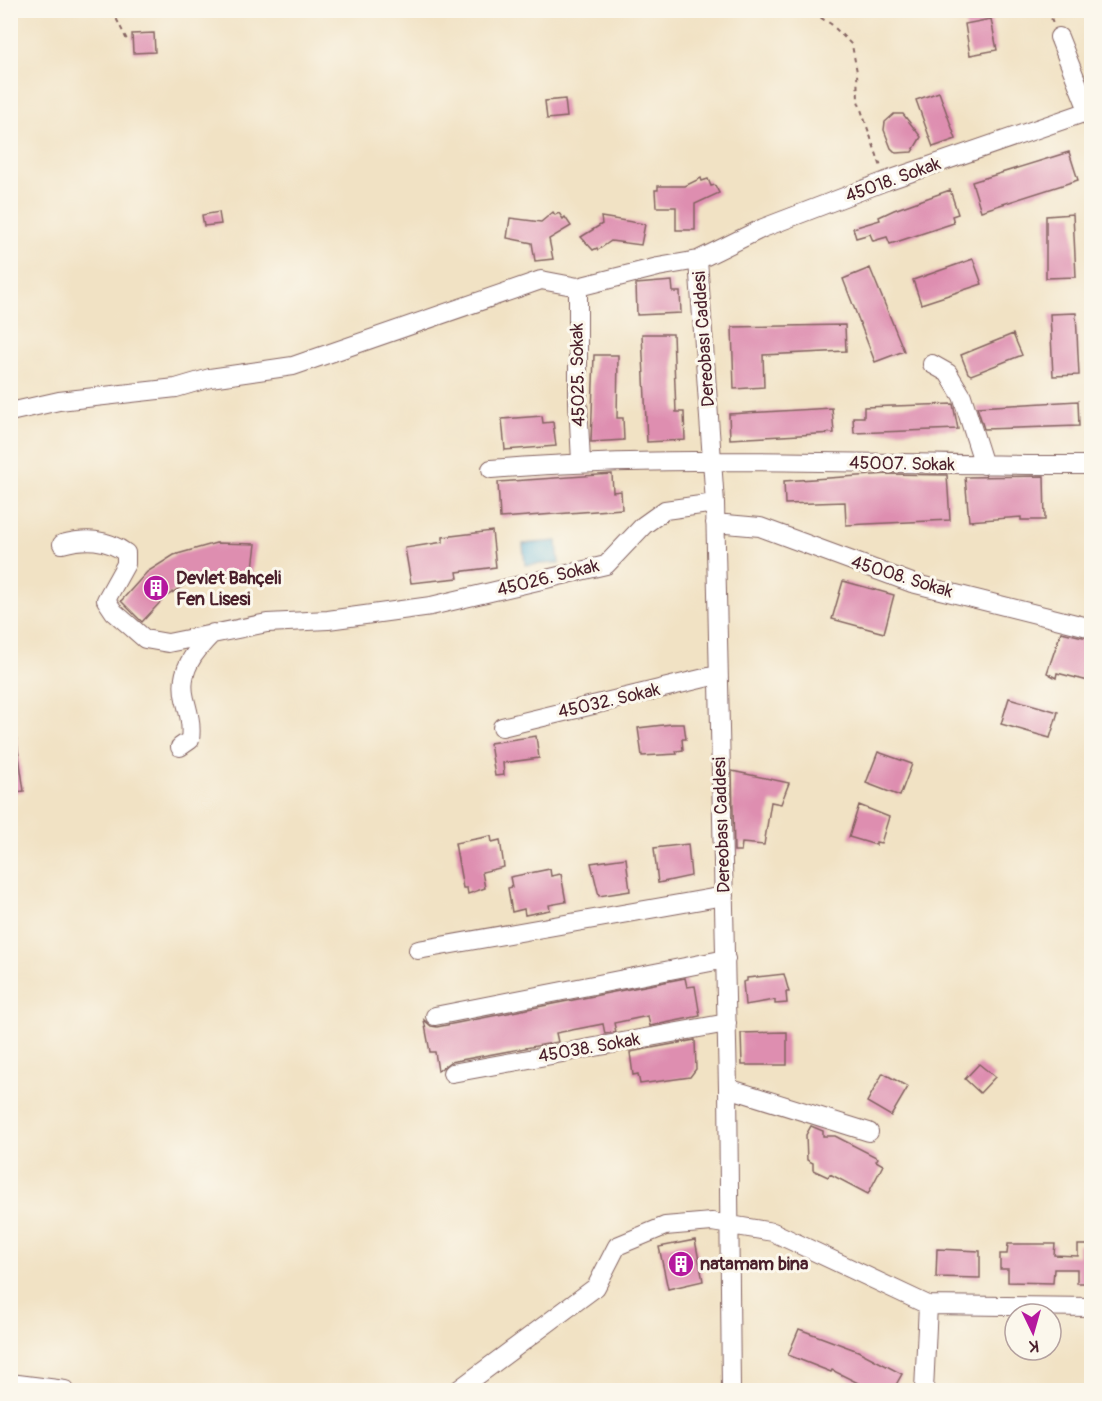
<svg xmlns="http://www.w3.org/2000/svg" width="1102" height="1401" viewBox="0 0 1102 1401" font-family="Pangolin,sans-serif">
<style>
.water{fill:#58afd5;stroke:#516780;stroke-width:1.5}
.building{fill:#de8eb0}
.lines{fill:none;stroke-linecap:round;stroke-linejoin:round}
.minor-casing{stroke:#846361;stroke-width:20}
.path{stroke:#846361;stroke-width:2;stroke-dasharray:4.5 4.5;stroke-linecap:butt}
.minor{stroke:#fff;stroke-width:18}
.labels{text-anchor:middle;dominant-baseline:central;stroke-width:6;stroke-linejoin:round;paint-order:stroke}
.street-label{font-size:18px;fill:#4a1f2b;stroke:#fbf7ec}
.poi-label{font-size:18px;font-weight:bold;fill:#4a1f2b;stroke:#fbf7ec;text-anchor:start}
</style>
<rect width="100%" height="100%" fill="#fbf7ec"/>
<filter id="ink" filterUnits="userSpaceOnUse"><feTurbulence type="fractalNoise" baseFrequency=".0167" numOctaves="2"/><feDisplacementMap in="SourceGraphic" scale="12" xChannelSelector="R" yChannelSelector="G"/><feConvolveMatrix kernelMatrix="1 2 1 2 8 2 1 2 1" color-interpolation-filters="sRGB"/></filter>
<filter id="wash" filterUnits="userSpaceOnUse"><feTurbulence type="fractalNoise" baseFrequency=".008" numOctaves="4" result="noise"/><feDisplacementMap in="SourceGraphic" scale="24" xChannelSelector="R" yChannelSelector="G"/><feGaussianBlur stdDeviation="1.35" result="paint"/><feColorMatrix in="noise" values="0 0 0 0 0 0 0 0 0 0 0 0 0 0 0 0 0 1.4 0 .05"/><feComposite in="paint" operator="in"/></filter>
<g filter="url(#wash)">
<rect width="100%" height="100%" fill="#f1e2c4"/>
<path class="water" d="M557 541 559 563 525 565 523 544Z"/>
<g id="blocks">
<path class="building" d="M991 19 997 50 970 55 965 24Z
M154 33 155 52 133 53 132 34Z
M939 92 956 139 933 147 916 100Z
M565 99 567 117 547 119 545 101Z
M894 114H903L921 137 912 152 896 153 891 148 884 130 885 122Z
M1069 152 1078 180 981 211 972 182Z
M701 178 702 181 708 179 711 186 715 185 719 193 695 204V230H676V207H656L655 190H658V186H685Z
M950 190 958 214 952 216 954 223 890 244 887 237 873 241 870 234 856 238 853 228 880 220 879 217 894 210Z
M219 212 221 224 204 226 202 215Z
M553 212 555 215 559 213 563 219 565 217 571 226 549 239 553 259 535 261 532 243 507 238 510 218 541 222Z
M1073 214 1076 277 1046 278V216Z
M601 217 645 224 641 245 611 241 598 250 597 248 593 250 581 237 602 224Z
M973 259 982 284 921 304 913 280Z
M870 268 904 351 875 362 843 279Z
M672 281 673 292H680L681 313 637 315 636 284Z
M1076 313 1079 375 1053 376 1050 314Z
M845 325 846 351 763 355 764 387 734 389 732 327Z
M642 334H673L676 412H684L685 440 647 442Z
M1013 334 1022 355 971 375 968 373 961 355Z
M594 355H618L617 418H623L624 440 591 442Z
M1078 401 1079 426 984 429 977 407Z
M953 404 958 429 854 433 853 417H864V407Z
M832 408 834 433 730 439 729 414Z
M542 416 543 423 553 422 556 446 505 450 502 419Z
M612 474 613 492 621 491 622 509 500 518 498 482Z
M888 474 947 475 950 520 846 525 845 502 785 504 784 481Z
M1044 476 1045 520H1021V517L969 521 965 477Z
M492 531 496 567 457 572 458 578 411 583 405 548 443 542V537Z
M216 543 256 544 252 576 194 579 165 597 142 622 121 601 147 572 174 555Z
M843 581 894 595 884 633 832 619Z
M1061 632 1092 639V682L1057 673 1056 678 1047 673Z
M1009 698 1058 712 1050 738 1001 724Z
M672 724H684L686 739H682L683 750 676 751 677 754 642 756 638 728Z
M10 736H16L24 791 10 793Z
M536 736 539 758 503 763 504 775 495 776 490 743Z
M878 752 912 764 900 796 866 783Z
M732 771 789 783 781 804 771 802 764 845 742 843 741 851H734Z
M859 805 889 817 881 843 876 842V845L849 837Z
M491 836 492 842 500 840 504 867 482 872 485 888 468 894 467 888H463L455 843Z
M688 844 691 876 658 883 654 848Z
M626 858 630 891 599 896 591 863Z
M550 869 551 876 561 874 566 902 549 905 550 910 525 915 524 909 512 912 508 888 512 887 510 877Z
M784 974 789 992H786L787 1003 775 1004V1000L745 1005 743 982 747 981V978Z
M685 978 687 987 695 986 700 1016 650 1026 648 1016 614 1023 616 1032 605 1034 603 1024 556 1033 558 1042 450 1062 438 1071 435 1052H430L424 1020 431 1026 437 1027Z
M787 1032V1065H742L741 1033Z
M695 1040 696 1069 690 1077 640 1084 638 1074 633 1075 630 1052Z
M979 1064 995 1077 980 1093 965 1079Z
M883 1073 908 1087 891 1116 867 1102Z
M811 1126 823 1131V1136H835L878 1158 876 1161 883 1165 868 1194 830 1174 828 1177 813 1170V1163L807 1160 806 1135Z
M695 1240 703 1281 668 1289 659 1247Z
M1008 1244H1055L1054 1255 1078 1256V1245H1092V1283H1077V1269H1054L1053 1283 1008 1282V1269H1000V1254H1007Z
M937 1249 980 1251V1278L936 1277Z
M799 1329 858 1351 902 1374 893 1390H872L832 1370 831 1372 788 1355Z"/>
</g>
</g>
<g filter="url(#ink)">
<use href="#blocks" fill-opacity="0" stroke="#846361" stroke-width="1.5"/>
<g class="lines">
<g class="minor-casing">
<path id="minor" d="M1059 37 1092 120
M698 260 715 503 728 1088 731 1390
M578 287V402L581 462
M932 364 948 373 962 396 984 465
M10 412 59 401 176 388 210 378 293 366 541 280 578 287 658 267 698 260 763 228 886 181 1092 110
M491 469C691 453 892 466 1092 465
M715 523 760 527 912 583 1092 628
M62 544C85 538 106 538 126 553V564L106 600 114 612 145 639 168 643 267 623 328 620 431 606 606 565 644 525 665 510 715 503
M502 727 717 675
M180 747 190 740C192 725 189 714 185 699 178 671 194 652 213 633
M418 950 724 896
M435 1016 726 959
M452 1073 727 1023
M728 1088 869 1132
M10 1383 65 1390
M458 1390 596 1287 617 1246 665 1226 712 1222 773 1232 928 1305
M924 1390 928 1305 1092 1307"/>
</g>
<path class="path" d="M116 10 117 20 128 42
M1048 10 1053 23
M813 13 831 24 852 45 857 72 858 101 881 167"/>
<use href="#minor" class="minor"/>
</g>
</g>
<defs>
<g id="building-disc" transform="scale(1.35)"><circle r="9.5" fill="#b5179e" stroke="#fbf7ec"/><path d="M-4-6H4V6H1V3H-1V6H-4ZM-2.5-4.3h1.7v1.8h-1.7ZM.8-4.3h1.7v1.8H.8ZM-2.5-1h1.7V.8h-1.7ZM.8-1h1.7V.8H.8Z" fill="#fff"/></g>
</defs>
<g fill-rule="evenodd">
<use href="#building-disc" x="156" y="588"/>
<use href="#building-disc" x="681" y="1264"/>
</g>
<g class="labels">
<g class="street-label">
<text transform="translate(893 180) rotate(-20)">45018. Sokak</text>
<text transform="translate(704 339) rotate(-94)">Dereobası Caddesi</text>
<text transform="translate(578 375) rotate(-91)">45025. Sokak</text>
<text transform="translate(902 464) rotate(1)">45007. Sokak</text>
<text transform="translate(902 577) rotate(17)">45008. Sokak</text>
<text transform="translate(548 578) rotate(-14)">45026. Sokak</text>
<text transform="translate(609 701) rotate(-13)">45032. Sokak</text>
<text transform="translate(722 825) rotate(-92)">Dereobası Caddesi</text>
<text transform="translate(589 1048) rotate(-10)">45038. Sokak</text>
</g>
<g class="poi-label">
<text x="176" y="578">Devlet Bahçeli<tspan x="176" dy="21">Fen Lisesi</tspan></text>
<text x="700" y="1264">natamam bina</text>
</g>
</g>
<rect width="1102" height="1401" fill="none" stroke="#fbf7ec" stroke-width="36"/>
<g transform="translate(1033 1332) rotate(175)"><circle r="28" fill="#fbf7ec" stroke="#b4a19f" stroke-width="1.5"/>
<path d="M0-4.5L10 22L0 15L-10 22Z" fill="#b5179e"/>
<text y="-9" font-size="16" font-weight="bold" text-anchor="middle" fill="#4a1f2b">K</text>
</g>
</svg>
